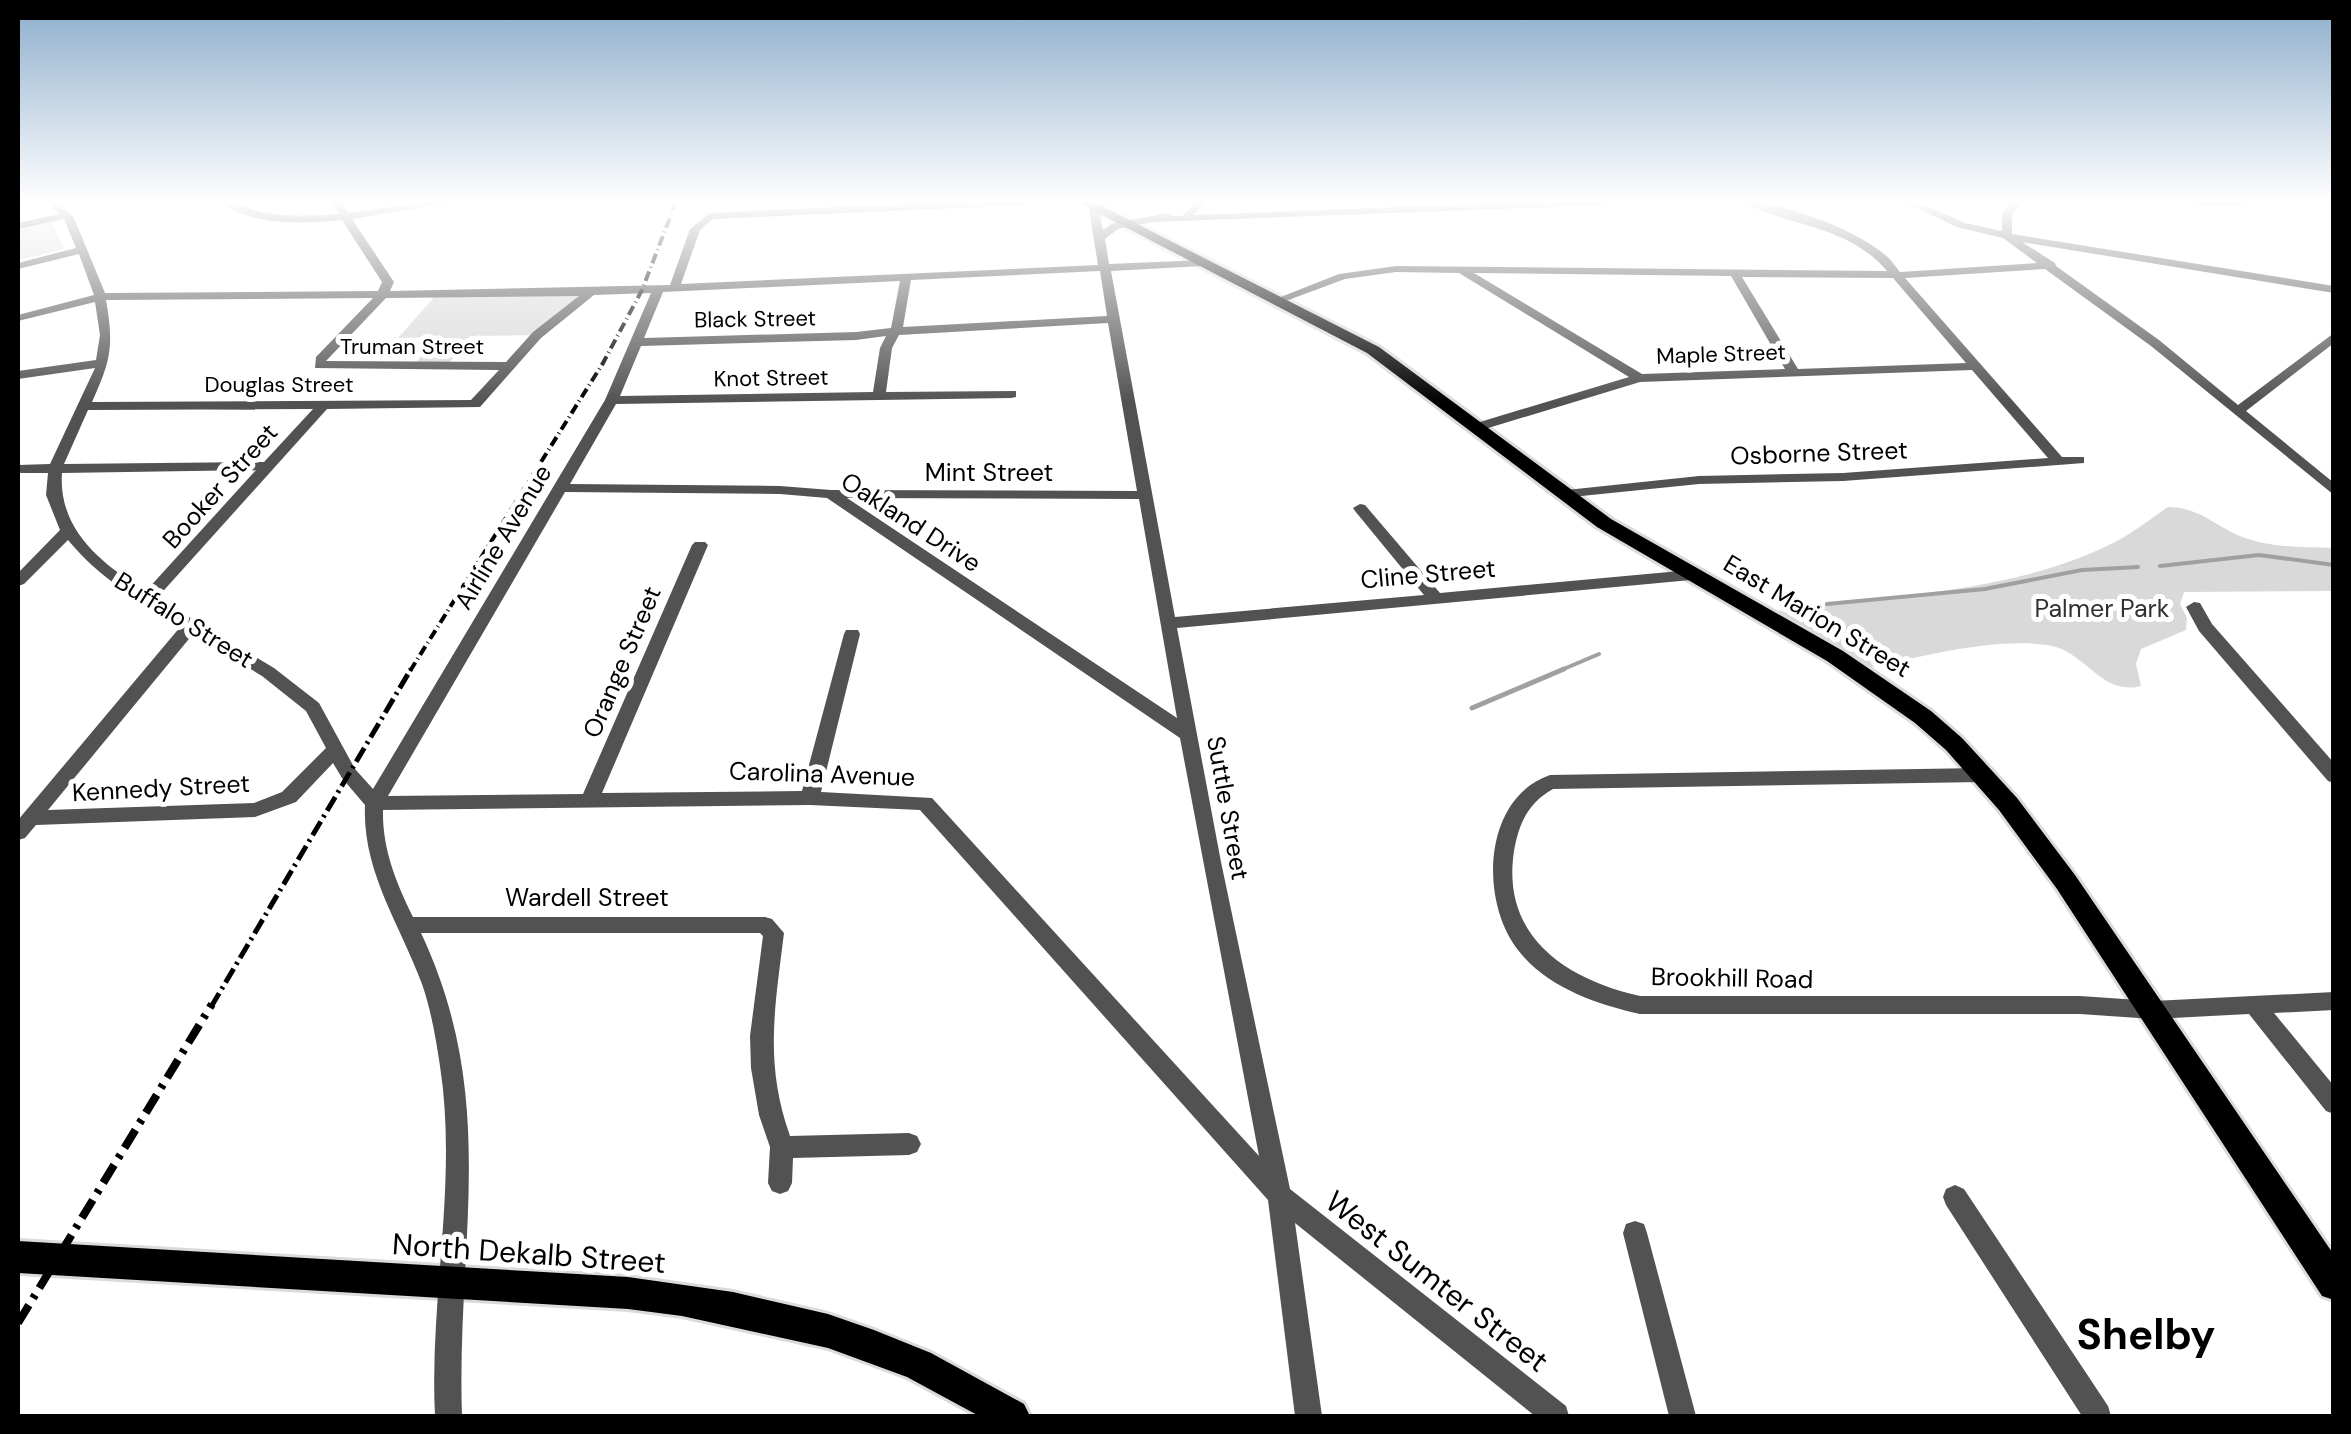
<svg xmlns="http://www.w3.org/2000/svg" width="2351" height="1434" viewBox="0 0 2351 1434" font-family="'DM Sans',sans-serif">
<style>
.green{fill:#d9d9d9}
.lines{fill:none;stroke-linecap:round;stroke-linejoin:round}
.stream-far1{stroke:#a0a0a0;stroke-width:4}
.stream{stroke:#a0a0a0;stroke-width:5}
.major-casing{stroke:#dbdbdb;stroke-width:6}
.minor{fill:#525252;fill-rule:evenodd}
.major{fill:#000;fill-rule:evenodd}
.rail-far2{stroke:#000;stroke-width:4;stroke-dasharray:10 4 1 4;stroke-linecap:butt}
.rail-far1{stroke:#000;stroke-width:5;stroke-dasharray:16 5 2.5 5;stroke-linecap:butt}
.rail{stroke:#000;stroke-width:8;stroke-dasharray:21 8 4 8;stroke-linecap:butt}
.labels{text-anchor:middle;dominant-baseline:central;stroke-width:10;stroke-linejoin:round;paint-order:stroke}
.far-street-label{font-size:22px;fill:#000;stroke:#fff}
.street-label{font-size:25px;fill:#000;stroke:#fff}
.park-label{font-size:25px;fill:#303030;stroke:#fff}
.near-street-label{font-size:30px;fill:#000;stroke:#fff}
.near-district-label{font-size:42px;font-weight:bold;fill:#000;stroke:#fff}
</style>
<rect width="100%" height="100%" fill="#fff"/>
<path class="green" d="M51 220 64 249 18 260V228Z
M591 292 537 335 470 336 447 366H413L437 337 398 338 437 294Z
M2168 507C2198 507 2214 525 2240 536 2270 548 2302 547 2333 548V591L2184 592 2180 604 2187 618 2186 630 2141 649 2136 664 2141 686C2102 696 2086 653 2052 646 1995 635 1914 659 1857 670L1760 614C1876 594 2002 597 2109 545 2130 535 2149 520 2168 507Z"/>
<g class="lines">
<path class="stream-far1" d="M2160 566 2259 555 2334 565
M1827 604 1985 589 2082 570 2138 567
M1559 671 1599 654"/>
<path class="stream" d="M1472 708 1564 669"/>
<g class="major-casing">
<path id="major" d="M1077 202H1094L1379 347 1611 519 1843 651 1931 711 1962 738 2017 798 2075 875 2334 1255V1300L2322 1296 2057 889 1999 810 1946 750 1915 723 1827 661 1597 527 1367 353Z
M18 1241 628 1277 733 1292 828 1314 874 1330 931 1353 1024 1404 1030 1416H979L907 1377 828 1348 682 1316 628 1309 18 1273Z"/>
</g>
<path class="minor" d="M48 202H59L74 218 105 293 378 291 382 282 342 220C302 224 253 226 219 202 236 202 249 210 266 213 289 217 315 216 339 214L331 202H341L348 213 427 202H453L352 219 394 282 390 291 670 285 690 229 710 213 948 202H1027L1022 205 713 219 700 230 681 284 1098 265 1089 209 1094 206 1099 209 1103 230 1111 224 1167 213 1172 216H1182L1196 202H1208L1193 215 1523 202H1610L1605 205 1153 222 1118 229 1105 239 1109 264 1203 260 1209 263 1203 266 1111 271 1175 617 1424 595 1355 511 1353 508 1360 504 1365 505 1440 593 1691 570 1699 575 1691 580 1177 628 1221 862 1290 1189 1566 1406 1569 1416H1535L1295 1223 1322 1416H1295L1268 1200 920 810 810 805 383 810C382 848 396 883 413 917H765L772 919 784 933C775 1007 764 1063 790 1136L909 1133 917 1136 921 1144 917 1152 909 1155 793 1158 792 1183 788 1191 780 1194 772 1191 768 1183 770 1147 759 1115 751 1068 750 1036 763 936 760 933H421C500 1101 456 1241 462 1416H435C429 1299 458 1183 440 1066 436 1039 431 1010 422 984 400 924 362 871 365 805L342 778 333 763 296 802 255 817 36 825 25 838 18 840V820L181 626C138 600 100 579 68 540L24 584 18 586V573L60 530 46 495 48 473H18V465L50 464 95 368 18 379V371L96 360 100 335 95 302 18 321V315L94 295 79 254 18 269V263L76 248 64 219 18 229V223L59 214ZM1100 271 1107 316 903 327 911 280ZM900 281 891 328 856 332 644 338 663 292ZM651 293 605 400 373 789 355 769 319 703 274 668 157 598 327 409 480 407 541 338 594 295ZM579 296 533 332 506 362 326 361 386 298ZM373 298 316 357 315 368 499 370 471 400 92 402C111 360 114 346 106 300ZM1108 323 1137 491 831 490 780 486 570 484 616 404 1011 398 1016 397V391L886 392 892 348 899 335ZM886 336 880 348 873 392 620 396 641 346 856 340ZM313 409 264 462 64 464 88 410ZM256 470 146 591C101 564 58 529 62 473ZM565 492 780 494 827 498 1180 738 1259 1156 932 798 821 792 860 634 858 630H846L844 634 802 791 602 793 708 545 705 542H695L692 545 583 794 388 796ZM847 498 1139 499 1177 718ZM193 634 262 676 306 711 326 748 282 792 254 803 48 810Z
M1743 202C1783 202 1852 228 1884 254 1890 258 1895 266 1900 272L2037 263 2003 238 1957 227 1904 202H1918L1965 223 2002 231V214L2012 202H2023L2012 215V234L2334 286V293L2022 242 2055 263 2056 266 2159 340 2238 405 2334 333V343L2246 411 2334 483V495L2151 346 2045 269 1905 278 2062 457H2084V463L1843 481 1699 484 1562 498 1555 494 1557 491 1699 476 1843 473 2048 458 1972 370 1640 382 1475 432 1468 428 1470 425 1629 377 1459 273 1396 272 1345 279 1283 302 1273 300 1339 274 1396 266 1887 271C1847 224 1791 228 1743 202ZM1474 273 1731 276 1785 369 1642 374ZM1742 277 1893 278 1966 363 1798 369Z
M2190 202H2250L2245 205H2195Z
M2194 602 2200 603 2212 624 2334 763V783L2328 781 2199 631 2186 607Z
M1982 768 1988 770 1991 775 1988 780 1982 782 1553 789C1528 803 1519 823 1514 851 1501 936 1565 979 1640 996H2080L2153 1001 2334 992V1010L2274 1013 2334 1086V1114L2326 1111 2249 1014 2153 1019 2080 1014H1640C1596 1004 1546 987 1518 950 1479 900 1483 798 1550 775Z
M1955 1185 1964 1189 2108 1406 2111 1416H2082L1946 1205 1943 1197 1946 1189Z
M1635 1221 1644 1224 1647 1233 1696 1416H1669L1623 1233 1626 1224Z"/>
<use href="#major" class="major"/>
<path class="rail-far2" d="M410 671 603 363 642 290 676 202"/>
<path class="rail-far1" d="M211 1007 411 669"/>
<path class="rail" d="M18 1323 212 1004"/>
</g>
<linearGradient id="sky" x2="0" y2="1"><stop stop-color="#8baccb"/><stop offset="0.5" stop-color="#fff"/><stop offset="1" stop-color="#fff" stop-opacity="0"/></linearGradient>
<rect width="2351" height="403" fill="url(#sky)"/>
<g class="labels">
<g class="far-street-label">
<text transform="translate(755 319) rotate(-1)">Black Street</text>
<text x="412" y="346">Truman Street</text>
<text transform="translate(1721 354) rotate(-2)">Maple Street</text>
<text transform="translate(771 378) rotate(-1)">Knot Street</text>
<text x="279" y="384">Douglas Street</text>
</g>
<g class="street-label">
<text transform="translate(1819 453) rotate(-2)">Osborne Street</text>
<text x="989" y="472">Mint Street</text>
<text transform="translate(220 486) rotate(-48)">Booker Street</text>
<text transform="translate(911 522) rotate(33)">Oakland Drive</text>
<text transform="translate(503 537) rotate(-59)">Airline Avenue</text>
<text transform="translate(1428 574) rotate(-5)">Cline Street</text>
<text transform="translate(1817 616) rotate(31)">East Marion Street</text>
<text transform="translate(184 620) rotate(32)">Buffalo Street</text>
<text transform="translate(622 662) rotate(-67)">Orange Street</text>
<text transform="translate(822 774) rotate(2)">Carolina Avenue</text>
<text transform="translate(161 788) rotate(-3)">Kennedy Street</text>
<text transform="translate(1228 808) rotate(80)">Suttle Street</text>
<text x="587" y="897">Wardell Street</text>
<text transform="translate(1732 978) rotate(1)">Brookhill Road</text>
</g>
<g class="park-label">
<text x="2102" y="608">Palmer Park</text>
</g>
<g class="near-street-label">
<text transform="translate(529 1253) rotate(4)">North Dekalb Street</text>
<text transform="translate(1437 1281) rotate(38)">West Sumter Street</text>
</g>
<g class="near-district-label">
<text x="2146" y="1334">Shelby</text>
</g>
</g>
<rect width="2351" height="1434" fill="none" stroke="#000000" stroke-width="40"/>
</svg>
